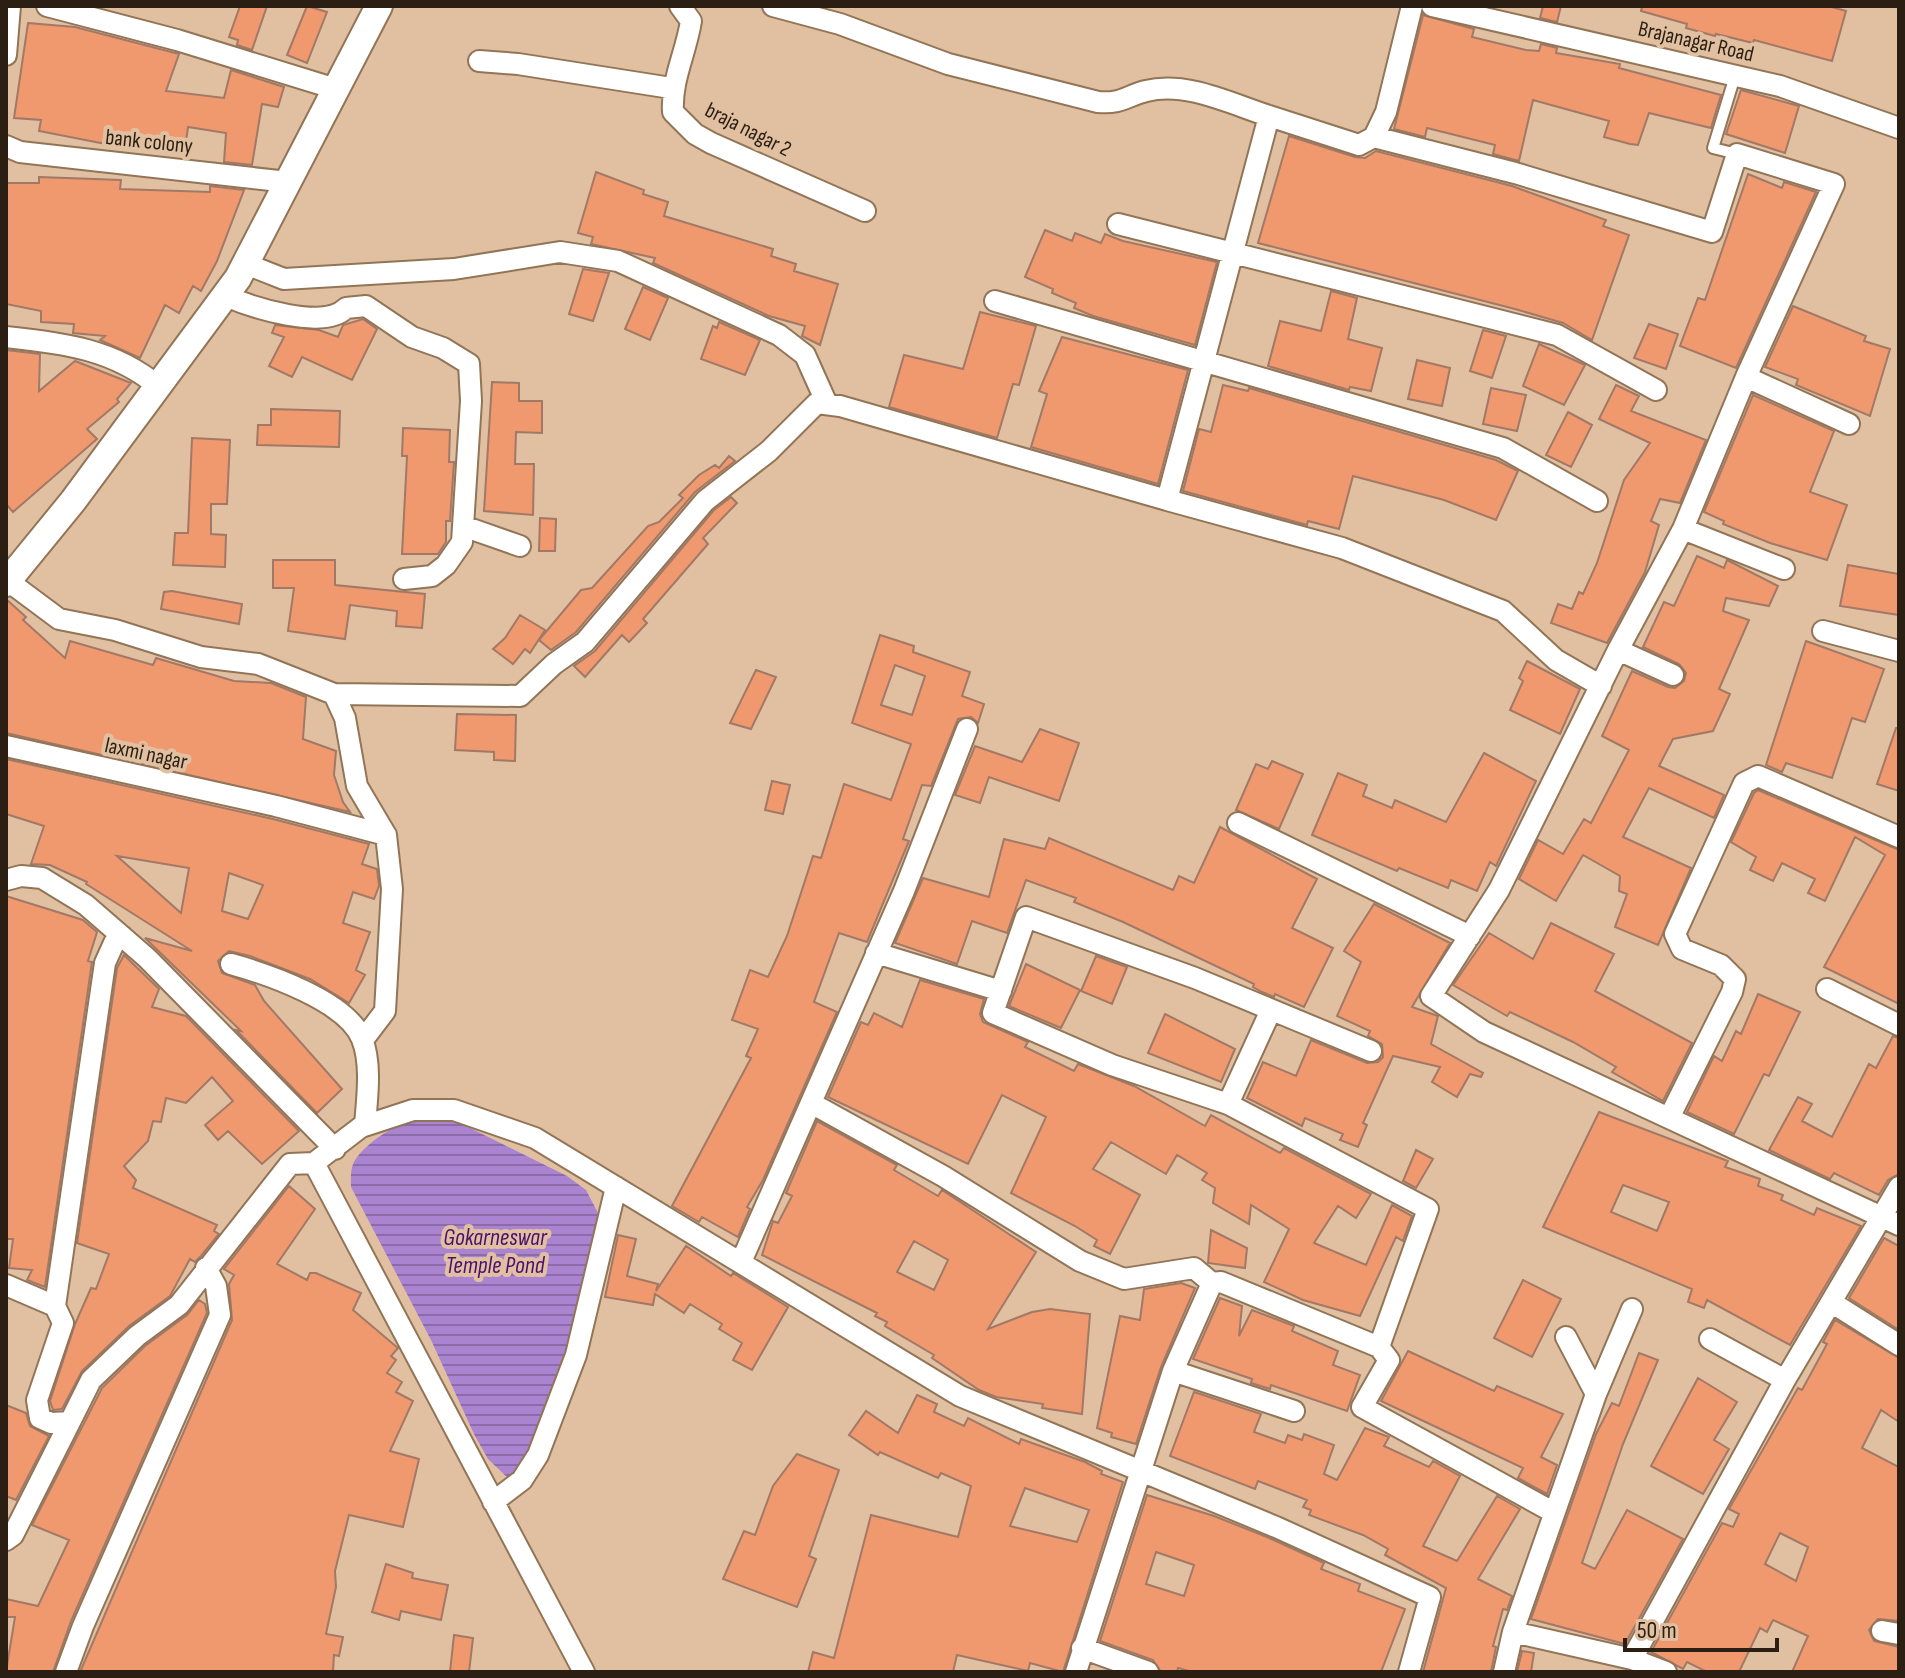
<svg xmlns="http://www.w3.org/2000/svg" width="1905" height="1678" viewBox="0 0 1905 1678" font-family="'Sofia Sans Condensed',sans-serif">
<style>
.water{fill:url(#water-rules)}
.building{fill:#f0986e;stroke:#a17966;stroke-width:2;fill-rule:evenodd}
.lines{fill:none;stroke-linecap:round;stroke-linejoin:round}
.service-casing{stroke:#927456;stroke-width:14}
.minor-casing{stroke:#927456;stroke-width:24}
.tertiary-casing{stroke:#927456;stroke-width:30}
.service{stroke:#fff;stroke-width:10}
.minor{stroke:#fff;stroke-width:20}
.tertiary{stroke:#fff;stroke-width:26}
.labels{text-anchor:middle;dominant-baseline:central;stroke-width:8;stroke-linejoin:round;paint-order:stroke}
.street-label{font-size:22px;fill:#2b1f13;stroke:#e1c0a1}
.water-label{font-size:24px;font-style:italic;fill:#49116f;stroke:#e1c0a1}
</style>
<defs>
<pattern id="water-rules" width="6" height="5" patternUnits="userSpaceOnUse" patternTransform="scale(2)"><rect width="6" height="5" fill="#aa83d1"/><path d="M0 2.5h6" fill="none" stroke="#8b6ba8"/></pattern>
</defs>
<rect width="100%" height="100%" fill="#e1c0a1"/>
<path class="water" d="M421 1115 460 1123 567 1176 586 1190 600 1217 578 1333 529 1459 508 1478 488 1459 474 1434 431 1340 351 1187C351 1179 350 1170 354 1162 366 1141 399 1123 421 1115Z"/>
<path class="building" d="M240 6H267L252 50 237 45 238 40 229 37Z
M307 6 327 12 307 63 287 55Z
M1543 6H1561L1557 22 1540 18Z
M1642 6H1828L1846 11 1832 61 1754 40 1753 43 1716 34 1715 36 1686 28 1687 24 1641 11Z
M1423 15 1474 29 1472 37 1526 50 1539 51 1541 44 1557 48 1556 53 1620 64 1619 68 1721 95 1711 128 1649 113 1638 145 1630 144 1604 137 1609 121 1533 100 1519 161 1493 154 1495 145 1427 128 1425 137 1394 129Z
M28 23 75 27 179 54 166 91 224 98 231 70 284 87 278 107 262 104 252 165 224 162 226 133 188 127 185 150 121 147 39 131 41 120 14 118Z
M1741 90 1799 106 1785 153 1726 134Z
M1289 136 1355 157 1365 158 1376 151 1512 186 1606 220 1603 226 1629 235 1592 340 1563 323 1515 309 1258 243Z
M596 172 644 190 643 194 668 202 664 216 773 249 771 256 796 264 794 271 838 284 820 345 802 336 805 326 769 316 653 263 655 258 591 244 593 237 578 233Z
M1748 174 1782 188 1784 182 1816 192 1736 368 1680 346 1698 298 1705 300Z
M39 177 121 180 120 189 210 192V186L244 190 217 261 201 291 193 286 179 313 165 305 140 358 100 340 105 336 73 333 74 324 41 322V311L6 304V183H39Z
M1045 230 1072 241 1075 233 1101 243 1105 234 1123 241 1217 262 1195 345 1093 316 1074 308 1076 303 1052 293 1053 289 1025 277Z
M583 269 609 273 593 321 569 314Z
M643 287 668 298 650 340 625 329Z
M1331 291 1357 298 1348 339 1382 348 1371 391 1350 387 1349 390 1268 366 1280 321 1321 331Z
M1793 306 1866 336 1864 341 1890 349 1870 416 1796 385 1798 379 1765 367Z
M980 312 1036 326 1019 385 1013 384 997 438 889 407 904 355 963 369Z
M363 319 377 329 352 380 302 357 292 377 269 366 284 337 272 333 275 325 319 330 338 337 343 325Z
M719 322 760 340 745 375 701 359 713 326 717 328Z
M1649 324 1678 334 1666 369 1634 358Z
M1483 330 1506 336 1492 378 1470 371Z
M1062 337 1188 370 1158 484 1031 447 1047 394 1039 391Z
M1539 344 1585 365 1564 405 1523 386Z
M6 350 40 354 39 391 75 361 131 383 117 399 119 402 87 429 97 439 13 512 6 504Z
M1417 360 1450 368 1442 406 1408 399Z
M492 382 519 383V401H542V433L516 432 515 464H534L533 515 484 511Z
M1223 385 1248 391 1249 388 1496 460 1518 471 1496 520 1444 500 1353 476 1339 529 1308 521 1307 525 1183 491 1199 429 1211 432Z
M1616 385 1639 396 1631 411 1706 440 1680 503 1660 499 1651 521 1659 525 1645 572 1607 643 1551 623 1558 604 1572 609 1579 592 1583 594 1597 563 1624 480 1650 443 1599 419Z
M1491 388 1526 395 1517 431 1483 424Z
M1753 395 1834 431 1810 492 1847 505 1827 560 1770 543 1723 524 1724 521 1704 512Z
M271 409 340 411 339 447 257 445 258 425H271Z
M1568 412 1592 425 1571 467 1546 455Z
M403 428 450 430 449 462H454L450 521H446V542L438 554H402L407 456H402Z
M192 438 230 440 227 504H211V534L226 535 225 567 173 565 175 533H188Z
M729 456 735 461 695 492 576 632 551 650 539 640 581 590 592 588 648 526 659 522 683 498 679 495 699 475 715 465 719 468Z
M731 497 737 503 703 538 708 544 643 619 647 623 629 642 622 635 585 677 574 666 595 651 714 510Z
M540 518 556 519 555 551H539Z
M1697 556 1724 568 1727 560 1778 586 1769 606 1726 598 1723 611 1749 620 1719 689 1730 694 1713 731 1673 739 1659 766 1724 795 1714 818 1649 788 1623 837 1691 868 1658 945 1615 927 1627 894 1619 891 1620 876 1583 855 1556 901 1519 879 1538 840 1563 854 1584 819 1591 823 1629 750 1602 736 1632 671 1668 687 1675 688 1684 681 1686 673 1679 664 1643 647 1664 602 1674 606Z
M273 560H335V585L425 594 422 628 396 626 397 611 350 605 345 639 288 631 294 588H273Z
M1848 565 1899 574V615L1840 606Z
M172 591 242 604 239 624 161 609 164 592Z
M6 599 26 617 23 620 65 658 70 641 153 665 156 658 234 681 271 683 306 697 303 739 336 751 334 775 343 802 350 812 6 733Z
M520 615 545 630 530 653 525 649 513 664 493 649 505 638Z
M880 635 914 646 913 652 970 672 962 696 984 704 978 723 971 717 958 719 931 786 922 785 903 839 909 841 867 942 839 933 814 1002 837 1012 763 1180 747 1207 750 1209 738 1237 702 1217 699 1222 672 1206 751 1058 746 1056 758 1029 732 1020 750 970 768 977 787 936 813 856 821 858 844 784 891 800 911 744 852 723ZM895 665 925 676 912 715 881 705Z
M1806 641 1884 669 1865 722 1852 718 1832 778 1786 763 1782 772 1766 765Z
M1527 661 1580 689 1560 734 1510 710 1523 681 1519 678Z
M756 670 776 677 751 729 730 723Z
M457 714 516 715 515 761 494 760V752L455 750Z
M1896 728H1899V791L1877 784Z
M1040 729 1079 743 1059 801 989 777 980 803 955 795 975 746 1022 762Z
M1484 753 1536 781 1496 866 1490 862 1477 891 1451 880 1448 888 1399 868 1397 871 1312 835 1338 773 1367 785 1363 796 1392 808 1395 800 1446 822Z
M6 759 273 819 369 844 362 864 377 869 379 886 374 899 353 892 343 923 370 932 356 970 365 975 349 1003 310 979 250 956 229 951 218 961 222 973 255 985 264 1001 342 1089 317 1113 236 1030 241 1031 145 938 192 951 86 884 87 882 50 865 31 864 44 826 6 814ZM117 856 189 868 181 913ZM229 873 263 885 248 919 222 911Z
M1272 761 1303 774 1279 829 1236 810 1256 764 1268 769Z
M772 781 790 785 783 814 765 810Z
M1758 790 1899 850V1004L1824 967 1885 855 1855 837 1825 901 1808 893 1815 879 1782 863 1773 881 1750 870 1756 857 1731 842 1754 793Z
M1220 827 1317 879 1292 928 1333 948 1304 1007 1275 994 1274 997 1262 992 1253 987 1254 984 1123 922 1074 902 1076 898 1026 880 1007 933 972 921 957 964 895 943 923 878 989 897 1004 839 1045 849 1049 838 1173 890 1179 876 1194 883Z
M6 896 83 920 97 932 88 961 92 962 45 1287 27 1280 32 1270 9 1268 13 1239H6Z
M1374 904 1450 943 1412 1007 1438 1016 1431 1044 1483 1073 1481 1077 1470 1074 1457 1097 1432 1082 1440 1067 1393 1056 1363 1123 1367 1125 1358 1147 1340 1140 1343 1134 1305 1118 1302 1126 1247 1098 1263 1062 1296 1076 1311 1040 1367 1063 1378 1062 1383 1057 1382 1044 1368 1036 1370 1031 1337 1016 1361 962 1344 951Z
M1551 923 1614 954 1595 991 1692 1043 1663 1101 1612 1072 1616 1067 1573 1042 1510 1012 1507 1016 1453 985 1489 933 1533 959Z
M124 955 159 989 152 1007 186 1016 299 1131 262 1164 228 1131 218 1140 205 1125 233 1101 212 1077 186 1103 166 1098 161 1122 153 1121 148 1141 124 1166 136 1180 133 1188 217 1225 214 1231 219 1234 201 1256 195 1262 190 1259 170 1296 129 1326 82 1371 62 1409 53 1410 50 1401 75 1324 91 1288 96 1289 109 1254 77 1243 117 968Z
M1096 956 1127 967 1112 1004 1081 991Z
M1026 964 1080 990 1061 1028 1009 1006Z
M920 980 984 999 980 1014 983 1022 1028 1042 1025 1047 1074 1071 1078 1064 1134 1086 1205 1126 1211 1115 1280 1153 1284 1148 1371 1194 1356 1218 1338 1206 1314 1243 1366 1265 1392 1205 1412 1216 1403 1241 1396 1237 1360 1316 1303 1300 1264 1282 1289 1229 1251 1205 1249 1224 1213 1203 1215 1188 1202 1180 1207 1173 1177 1155 1166 1174 1111 1142 1093 1169 1140 1195 1110 1254 1094 1246 1097 1240 1075 1226 1011 1193 1046 1117 1002 1095 968 1164 828 1097 861 1022 868 1025 874 1013 902 1027Z
M1758 994 1800 1012 1769 1076 1764 1074 1734 1134 1687 1112 1714 1056 1722 1061 1736 1031 1741 1034Z
M1165 1014 1235 1049 1221 1082 1148 1053Z
M1893 1036 1899 1038V1174L1888 1180 1879 1195 1834 1173 1830 1179 1769 1150 1798 1097 1812 1104 1802 1121 1832 1137 1869 1064 1876 1068Z
M1599 1112 1728 1161 1725 1167 1760 1179 1758 1186 1783 1195 1781 1200 1814 1215 1817 1208 1861 1226 1790 1345 1707 1300 1704 1308 1688 1302 1692 1289 1543 1227ZM1623 1185 1669 1202 1657 1231 1611 1212Z
M817 1121 897 1165 894 1170 938 1196 942 1190 1036 1252 988 1329 1032 1312 1050 1309 1090 1314 1082 1414 1042 1408 1043 1404 996 1397 979 1390 932 1358 934 1355 885 1326 887 1322 875 1316 877 1313 762 1255 773 1221 778 1223 792 1196 786 1193ZM914 1241 948 1260 934 1290 897 1272Z
M1416 1150 1433 1159 1416 1188 1403 1181Z
M289 1186 315 1209 277 1264 307 1280 310 1273H316L361 1293 353 1310 398 1348 391 1356 396 1360 387 1373 402 1382 396 1392 413 1401 390 1451 419 1459 403 1527 349 1515 335 1571 336 1587 326 1634 343 1637 339 1656 334 1655 333 1672H80L232 1320 229 1284 234 1275 224 1269Z
M1211 1230 1247 1248 1245 1268 1208 1263Z
M618 1235 636 1239 627 1276 658 1284 656 1291 686 1246 731 1276 733 1273 788 1307 752 1370 733 1360 742 1343 719 1329 722 1324 690 1304 684 1313 655 1294 653 1305 605 1297Z
M1884 1238 1899 1246V1330L1849 1298Z
M1523 1280 1561 1299 1532 1357 1494 1338Z
M1181 1283 1195 1288 1161 1367 1136 1444 1111 1437 1112 1433 1097 1428 1120 1316 1140 1320 1144 1289Z
M1220 1298 1242 1306 1239 1336 1252 1310 1294 1326 1292 1331 1338 1351 1333 1365 1360 1375 1347 1411 1271 1385 1270 1389 1251 1383 1252 1379 1193 1359Z
M199 1300 205 1304 207 1313 71 1621 53 1672H6L15 1617H6V1599L38 1606 69 1540 32 1525 102 1388 145 1346 187 1315Z
M1835 1320 1899 1358V1422L1881 1410 1862 1448 1899 1467V1621L1878 1619 1869 1630 1874 1641 1899 1647V1672H1792L1808 1636 1773 1620 1767 1632 1760 1628 1739 1672H1707L1687 1662 1683 1669 1651 1652 1722 1523 1733 1527 1739 1514 1729 1509 1798 1388 1802 1390 1827 1344 1823 1342ZM1780 1533 1808 1547 1796 1581 1765 1564Z
M1408 1351 1494 1391 1497 1386 1563 1414 1541 1457 1557 1465 1547 1494 1518 1478 1523 1468 1381 1401Z
M1639 1353 1658 1360 1623 1444 1582 1563 1595 1569 1627 1510 1683 1539 1625 1644 1531 1619 1596 1434 1612 1403 1619 1406Z
M1698 1378 1737 1402 1714 1440 1729 1449 1703 1494 1651 1466Z
M1194 1392 1261 1414 1254 1432 1285 1443 1288 1435 1302 1440 1304 1434 1334 1445 1324 1474 1337 1480 1365 1428 1389 1437 1384 1446 1429 1467 1433 1461 1460 1476 1423 1546 1457 1561 1497 1496 1520 1509 1478 1579 1512 1596 1507 1610 1503 1609 1493 1646 1496 1647 1491 1672H1423L1446 1588 1385 1555 1388 1549 1363 1535 1309 1515 1311 1510 1303 1507 1307 1500 1258 1481 1255 1489 1170 1456Z
M917 1395 937 1404 934 1412 964 1426 968 1418 1019 1444 1021 1439 1085 1462 1102 1471 1101 1474 1123 1482 1063 1672 1030 1663 1028 1671 957 1655 953 1672H808L813 1652 834 1658 871 1515 958 1537 971 1486 941 1473 938 1478 880 1452 878 1455 849 1435 866 1411 898 1433ZM1025 1488 1089 1510 1077 1542 1010 1526Z
M6 1405 26 1413 30 1426 49 1436 16 1500 6 1496Z
M797 1454 839 1470 809 1556 816 1559 797 1607 723 1579 744 1531 755 1535 773 1486Z
M1147 1495 1214 1516 1267 1537 1324 1563 1321 1569 1360 1584 1358 1591 1405 1609 1381 1672H1193L1178 1668 1177 1672H1161L1153 1660 1100 1641ZM1156 1552 1194 1565 1184 1596 1146 1584Z
M386 1564 413 1573 412 1578 448 1585 441 1620 401 1611 399 1620 372 1612Z
M454 1635 473 1638 469 1672H450Z
M1522 1651 1534 1653 1531 1672H1517Z"/>
<g class="lines">
<g class="service-casing">
<path id="service" d="M1735 76 1713 148 1737 154"/>
</g>
<g class="minor-casing">
<path id="minor" d="M47 6 177 40 336 89
M680 6 691 21C686 53 671 80 673 112L695 134 711 143 865 211
M773 6 840 24 948 64 1098 102C1122 104 1126 96 1146 91 1187 81 1231 104 1269 116
M1412 6 1386 112 1374 137 1359 145 1269 116 1167 500 1342 548 1503 611 1556 660 1601 686
M1432 6 1780 86 1899 128
M6 55 10 6
M479 61 518 64 671 88
M1374 137 1515 173 1712 232 1737 154 1834 184 1746 377 1683 529 1618 650 1499 890 1431 996 1484 1032 1899 1225
M6 146 20 152 288 182
M1118 224 1557 335 1656 390
M246 264 284 279 454 269 560 252 618 261 779 335 805 355 827 404
M226 296C251 307 324 331 346 308L366 306 412 337 443 348 469 364 471 401 462 542 446 565 432 576 404 579
M995 301 1503 448 1597 501
M6 337C63 343 114 349 159 387
M1746 377 1849 424
M463 526 520 546
M1683 529 1784 569
M8 581 59 619 115 630 201 657 258 664 334 694 345 718 357 786 386 835
M1823 631 1899 651
M1618 650 1673 675
M334 694 520 696 554 664 585 642 705 501 769 451 817 403 840 406 1167 500
M6 746 276 806 386 835 392 889 385 1011 363 1040
M1238 823 1470 936
M6 880 21 876 42 878 86 905 147 958 335 1149
M876 953 1001 991
M231 964C267 974 347 1001 362 1039 372 1064 367 1099 365 1125
M1827 989 1899 1025
M1371 1051 1195 978 1026 917 993 1013 1112 1065 1228 1104 1428 1209 1379 1347
M811 1103 943 1176 1080 1261 1124 1279 1194 1268 1212 1283 1221 1282 1379 1347 1389 1360 1362 1407 1553 1512
M1228 1104 1271 1010
M1669 1118 1732 992 1735 979 1721 965 1682 949 1675 934 1744 783 1758 776 1899 837
M314 1163 584 1672
M741 1262 904 891 967 729
M6 1285 55 1306 63 1323 37 1400 40 1418 51 1423 70 1422 91 1380 137 1336 179 1305 290 1164 314 1163 361 1127 413 1110H454L535 1138 960 1396 1276 1527 1430 1597 1409 1672
M1831 1302 1899 1345
M55 1306 105 963 114 943 122 936
M1710 1339 1785 1380
M1173 1371 1294 1411
M1596 1394 1632 1309
M493 1502 522 1480 538 1455 576 1355 616 1187
M6 1540 13 1535 70 1422
M1882 1631 1899 1634
M1513 1632 1596 1394 1566 1337
M1082 1648 1148 1672
M1632 1659 1666 1672
M66 1672 83 1626 220 1315 216 1286 206 1268
M1076 1672 1173 1371 1212 1283
M1504 1672 1513 1632 1632 1659 1785 1380 1899 1187"/>
</g>
<g class="tertiary-casing">
<path id="tertiary" d="M6 583 73 501 238 278 379 6"/>
</g>
<use href="#service" class="service"/>
<use href="#minor" class="minor"/>
<use href="#tertiary" class="tertiary"/>
</g>
<g class="labels">
<g class="street-label">
<text transform="translate(1696 42) rotate(13)">Brajanagar Road</text>
<text transform="translate(748 130) rotate(27)">braja nagar 2</text>
<text transform="translate(149 142) rotate(6)">bank colony</text>
<text transform="translate(146 754) rotate(12)">laxmi nagar</text>
</g>
<g class="water-label">
<text x="495" y="1237">Gokarneswar<tspan x="495" dy="28">Temple Pond</tspan></text>
</g>
</g>
<rect width="1905" height="1678" fill="none" stroke="#2b1f13" stroke-width="16"/>
<path d="M1625 1638v12h152v-12" fill="none" stroke="#2b1f13" stroke-width="4"/>
<text x="1637" y="1638" font-size="24" fill="#2b1f13" stroke="#e1c0a1" stroke-width="6" paint-order="stroke">50 m</text>
</svg>
